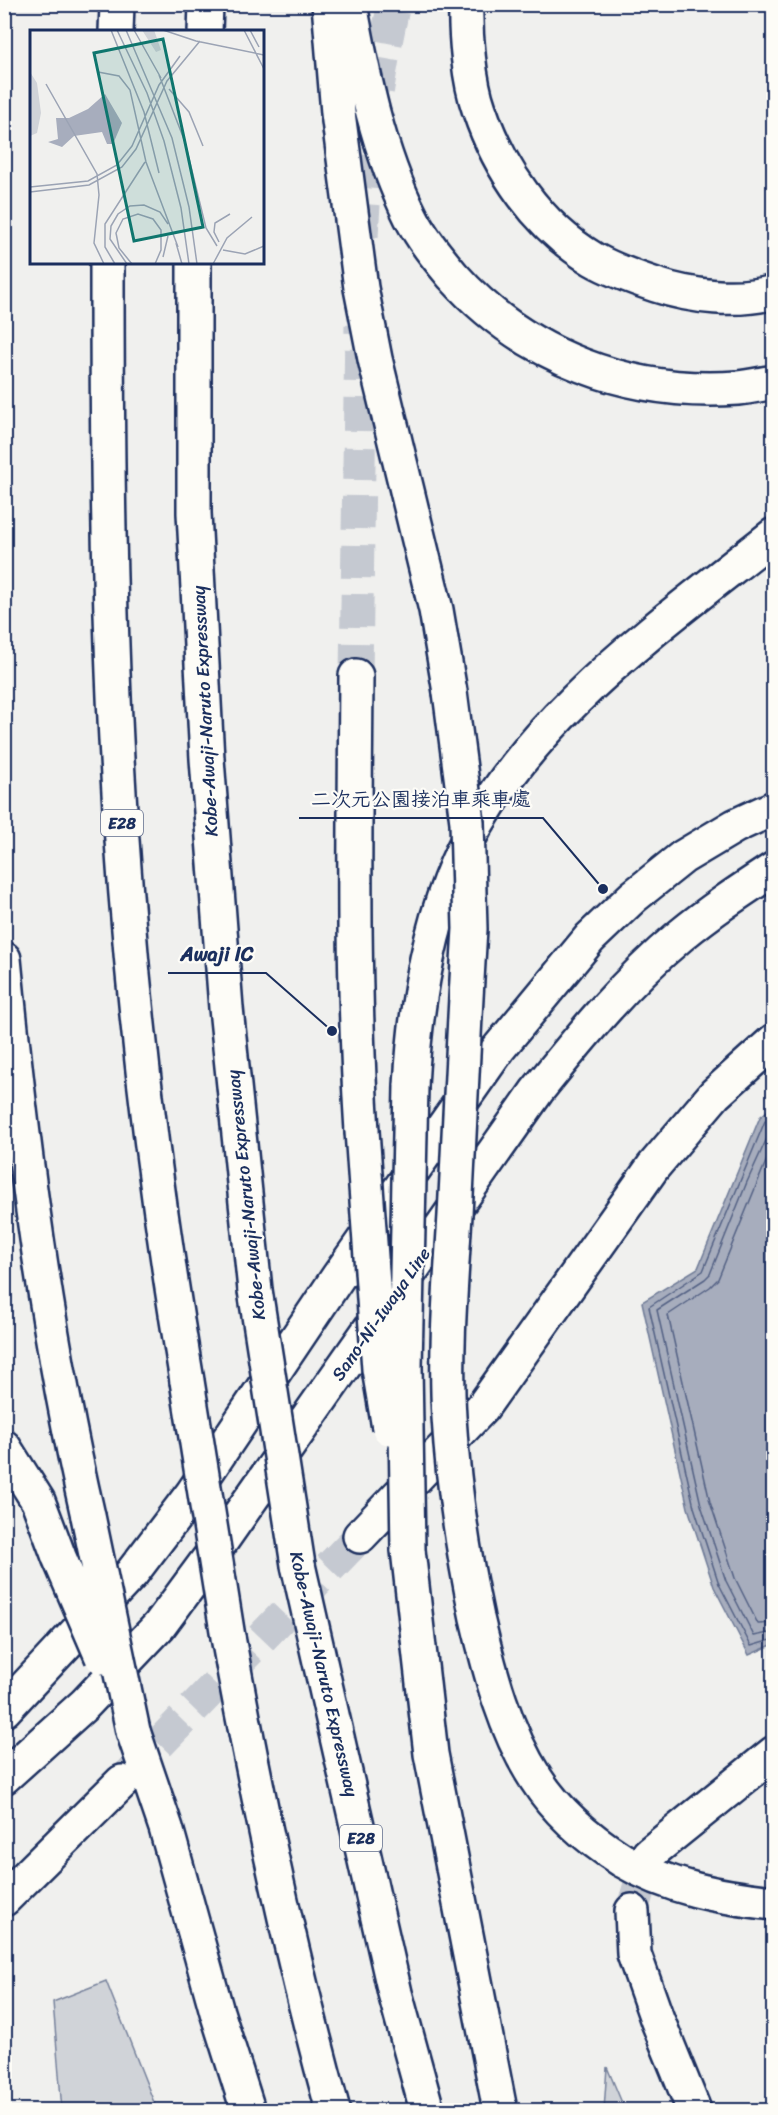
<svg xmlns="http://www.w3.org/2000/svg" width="778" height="2115" viewBox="0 0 778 2115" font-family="Sriracha,'Klee One',sans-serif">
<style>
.green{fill:#d0d3d8;stroke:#76819b;stroke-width:1.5}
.water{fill:#a7adbd;stroke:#6f7b97;stroke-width:1.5}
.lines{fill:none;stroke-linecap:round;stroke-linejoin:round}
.shore{stroke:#536184;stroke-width:1.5}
.minor-tunnel{stroke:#c5c9d1;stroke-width:33;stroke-dasharray:33 16;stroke-linecap:butt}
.highway-tunnel{stroke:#c5c9d1;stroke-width:33;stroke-dasharray:33 16;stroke-linecap:butt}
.minor-casing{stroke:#1b2f5e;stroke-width:38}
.major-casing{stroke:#1b2f5e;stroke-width:38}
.highway-casing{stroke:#1b2f5e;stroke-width:38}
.minor{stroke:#fdfcf7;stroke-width:33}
.major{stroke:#fdfcf7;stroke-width:33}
.highway{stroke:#fdfcf7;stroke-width:33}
.highway-bridge-casing{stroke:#1b2f5e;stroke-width:38;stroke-linecap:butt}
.highway-bridge{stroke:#fdfcf7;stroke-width:33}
.labels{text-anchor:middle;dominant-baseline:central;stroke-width:4.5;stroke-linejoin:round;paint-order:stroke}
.shield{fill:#fdfcf7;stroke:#5f6c8c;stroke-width:1.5}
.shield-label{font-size:16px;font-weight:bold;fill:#1b2f5e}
.street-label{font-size:18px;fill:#1b2f5e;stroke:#fdfcf7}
.inset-road{fill:none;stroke:#9ba3b4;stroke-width:1.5}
.view{fill:#0f766e;fill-opacity:0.15;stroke:#0f766e;stroke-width:3}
.inset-edge{fill:none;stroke:#1b2f5e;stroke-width:3}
.leader{fill:none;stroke:#1b2f5e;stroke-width:2}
.callout-dot{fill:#1b2f5e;stroke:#fdfcf7;stroke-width:2}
.callout-label{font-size:20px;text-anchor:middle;font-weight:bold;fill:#1b2f5e;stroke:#fdfcf7;stroke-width:4.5;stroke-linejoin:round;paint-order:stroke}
</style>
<rect width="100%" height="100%" fill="#f0f0ee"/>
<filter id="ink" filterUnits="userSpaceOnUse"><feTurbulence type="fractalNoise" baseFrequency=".0167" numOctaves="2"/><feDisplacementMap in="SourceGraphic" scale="12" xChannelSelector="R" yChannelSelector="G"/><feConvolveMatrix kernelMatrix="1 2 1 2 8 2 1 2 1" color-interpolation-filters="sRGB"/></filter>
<g filter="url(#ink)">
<path class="green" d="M106 1981 157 2110H62L53 2002Z
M607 2067 625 2110H604Z"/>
<path class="water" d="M773 1106 774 1644 749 1655 714 1587 688 1508 642 1302 698 1268 760 1117Z"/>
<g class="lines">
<path class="shore" d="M774 1114 765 1121 703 1271 649 1307 694 1507 719 1584 751 1646 774 1639
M774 1123 747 1182 710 1274 705 1279 657 1310 701 1505 726 1581 754 1636 774 1632
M774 1142 718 1279 710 1287 668 1315 710 1502 735 1578 758 1624 774 1623"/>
<path class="minor-tunnel" d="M125 1779 360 1536
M632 1911 649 1854"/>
<path class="highway-tunnel" d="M362 237C366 158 377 81 394 4
M356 676 361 325"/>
<g class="minor-casing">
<path id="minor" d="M360 1536 482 1408 653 1167 715 1094 774 1041
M649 1854 774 1753
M4 1899 122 1782
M632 1911 634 1954 657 2019 694 2110"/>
</g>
<g class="major-casing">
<path id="major" d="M4 1710 132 1573 192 1494 338 1277 499 1048 590 938 633 897 683 857 735 826 774 808
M4 1777 85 1704 159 1626 213 1553 537 1091C581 1036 626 981 680 936 710 911 742 890 774 869"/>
</g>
<g class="highway-casing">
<path id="highway" d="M329 4 338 113 361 288 375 359 436 610 450 692
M350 4C363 76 378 151 411 217 422 239 438 258 453 276 525 357 630 396 738 388 750 387 762 384 774 382
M466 4C465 34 469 81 479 109 499 169 538 226 593 259 612 270 635 278 656 285 692 297 737 302 774 292
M116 32 117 4
M205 32 206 4
M107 262C107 428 108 593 117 759 128 967 152 1175 187 1381
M194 262V513L207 759 226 1008 255 1290
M356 676C355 828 352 980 362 1131
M4 959C22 1147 46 1332 88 1516
M411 1086C415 1011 427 932 457 863 518 724 658 627 774 535
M4 1447 38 1501 59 1557
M408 1550 431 1754 500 2110
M298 1565 395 1993 427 2110
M228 1637C257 1797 290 1954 333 2110
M133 1731 166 1828 217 2012 248 2110
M622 1860C669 1888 720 1897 774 1903"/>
</g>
<use href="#minor" class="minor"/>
<use href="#major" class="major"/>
<use href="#highway" class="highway"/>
<g class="highway-bridge-casing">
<path id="highway-bridge" d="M450 692 467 822 470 929C464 1024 460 1120 455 1215 451 1282 445 1350 449 1417 453 1484 463 1552 477 1618 490 1673 505 1731 536 1779 557 1812 589 1839 622 1860
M362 1131 379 1369 389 1428
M255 1290 298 1565
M187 1381 228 1637
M88 1516 133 1731
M408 1550 405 1366 411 1086
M59 1557 102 1657"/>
</g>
<use href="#highway-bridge" class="highway-bridge"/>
</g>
</g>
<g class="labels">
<g class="shield">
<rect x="101" y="810" width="42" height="26" rx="4.5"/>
<rect x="340" y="1825" width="42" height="26" rx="4.5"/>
</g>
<g class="shield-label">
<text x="122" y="823">E28</text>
<text x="361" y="1838">E28</text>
</g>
<g class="street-label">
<text transform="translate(205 711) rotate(-93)">Kobe-Awaji-Naruto Expressway</text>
<text transform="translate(246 1195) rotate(-96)">Kobe-Awaji-Naruto Expressway</text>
<text transform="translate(381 1314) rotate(-55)">Sano-Ni-Iwaya Line</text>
<text transform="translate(324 1674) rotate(77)">Kobe-Awaji-Naruto Expressway</text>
</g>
</g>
<g transform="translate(30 30)">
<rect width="234" height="234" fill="#f0f0ee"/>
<path d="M112 0H124L131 20 126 22ZM0 42 7 53 11 83 7 103 0 106Z" fill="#d0d3d8"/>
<path d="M75 64 92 93 83 114H77L72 102 44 106 32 117 18 112 28 109 26 88H39L58 79Z" fill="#a7adbd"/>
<path class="inset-road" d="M81 0 114 82 129 143M87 0 117 63 134 111 151 178 159 234M96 0 142 108 159 177 167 234M104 0 131 48M133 0 166 11M214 0 234 39M220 0 229 17M166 11 234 25M68 42 89 46 100 60 116 132 148 217M129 45 155 112 176 198 187 216M16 54 67 144 69 165 64 213 74 234M139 59 159 82 173 116M0 157 58 151 87 135 102 116 129 55 150 26M0 162 59 155 92 137 106 119 137 51 170 11M189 212 184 202 185 193 200 184M146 213 152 234M193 220 215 224 234 216M133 227 138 206M85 234 75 217V194L115 132M97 234 80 209 81 196 88 184 100 176 114 175 130 182 138 194M102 234 89 218 86 203 93 189 108 184 123 189 131 200V220L125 234M183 234 197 208 222 187"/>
<path class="view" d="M133 9 173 197 104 211 64 23Z"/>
<rect width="234" height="234" class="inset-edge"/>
</g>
<path class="leader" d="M603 889L543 818H299M332 1031L266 973H168"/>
<g class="callout-dot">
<circle cx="603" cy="889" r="6"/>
<circle cx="332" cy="1031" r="6"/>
</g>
<g class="callout-label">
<text x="421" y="806">二次元公園接泊車乘車處</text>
<text x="217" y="961">Awaji IC</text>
</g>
<rect width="778" height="2115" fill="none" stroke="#fdfcf7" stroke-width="24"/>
<rect x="12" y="12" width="754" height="2091" fill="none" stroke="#1b2f5e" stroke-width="2" filter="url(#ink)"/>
</svg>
